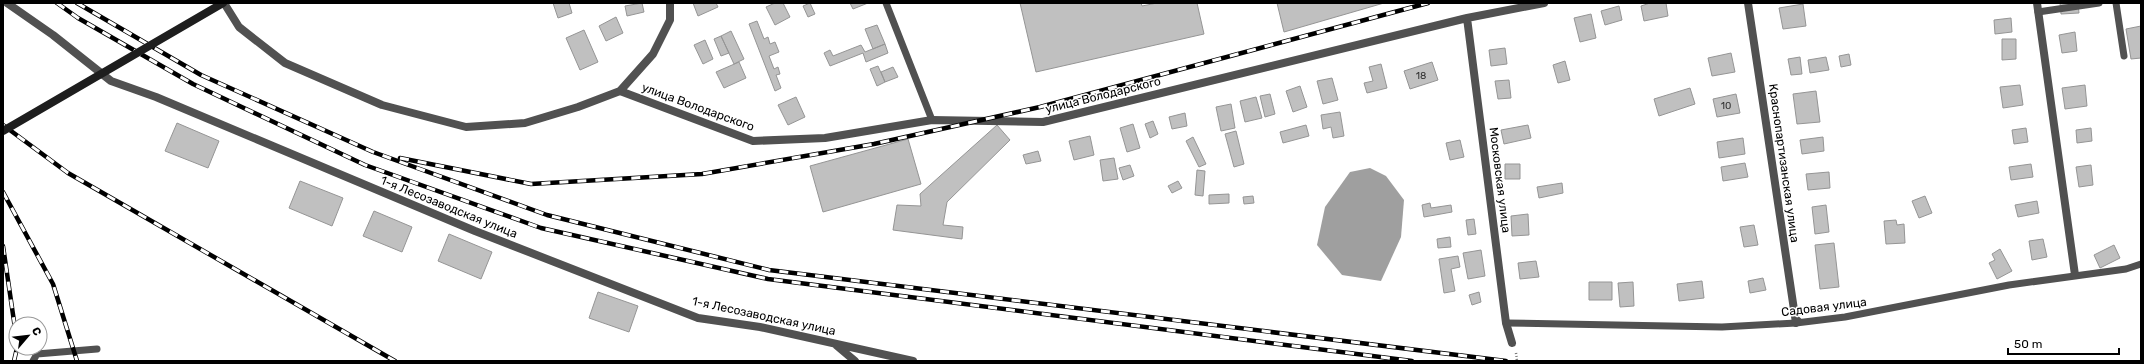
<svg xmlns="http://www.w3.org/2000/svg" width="2144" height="364" viewBox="0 0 2144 364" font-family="Rubik,sans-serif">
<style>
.water{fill:#9f9f9f}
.building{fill:#c0c0c0;stroke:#959595}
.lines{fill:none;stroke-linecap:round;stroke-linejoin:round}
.path{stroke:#737373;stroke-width:2.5;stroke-dasharray:1 2;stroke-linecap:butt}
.service{stroke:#515151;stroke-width:7}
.minor{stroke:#515151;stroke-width:8}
.rail-casing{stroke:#000;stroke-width:4.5}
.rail{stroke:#fff;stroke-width:3;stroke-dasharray:9;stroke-linecap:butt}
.secondary-bridge{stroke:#1e1e1e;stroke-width:8}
.labels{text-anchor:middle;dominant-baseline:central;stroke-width:3;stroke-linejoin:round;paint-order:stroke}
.number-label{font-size:10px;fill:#303030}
.street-label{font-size:12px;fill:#000;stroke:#fff}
</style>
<rect width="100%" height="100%" fill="#fff"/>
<path class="water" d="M1370 168 1386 176 1404 200 1401 237 1381 281 1342 275 1317 245 1325 207 1350 172Z"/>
<path class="building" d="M553 3H569L572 13 558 18Z
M642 3 644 12 627 16 625 6Z
M693 3H716L718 7 698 16Z
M775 3H783L790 17 775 25 766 7Z
M810 3 815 14 808 17 803 6Z
M850 3H868L853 9Z
M1020 3H1141L1142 6 1157 3H1197L1204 34 1036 72Z
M1277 3H1384L1284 32Z
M1650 3H1666L1668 16 1644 21 1641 6Z
M2060 3H2078L2079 13 2061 14Z
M1803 4 1806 26 1783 29 1779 8Z
M1619 6 1622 20 1605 25 1601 11Z
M1591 14 1596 38 1580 42 1574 18Z
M616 17 623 33 606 41 599 26Z
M2011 18 2012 32 1995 34 1994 20Z
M757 21 764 39 768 37 770 44 775 42 779 52 769 56 774 69 778 67 780 74 776 75 781 88 775 91 749 24Z
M877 25 885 44 873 49 865 29Z
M2141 26V58L2131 59 2126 29Z
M584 30 598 62 580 70 566 38Z
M731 31 744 59 734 64 721 36Z
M2075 32 2077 51 2062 53 2059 35Z
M721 36 729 53 721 56 714 39Z
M2002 39H2016V59L2002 60Z
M705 40 713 59 703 64 694 45Z
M885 44 888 53 866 62 863 53 830 66 824 53 830 50 833 56 861 45 865 52Z
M1505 48 1507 64 1491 66 1489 50Z
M1731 53 1735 72 1712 76 1708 58Z
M1849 54 1851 65 1841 67 1839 56Z
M1800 57 1802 74 1791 75 1788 59Z
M1826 57 1829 70 1810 73 1808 60Z
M1565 61 1570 80 1558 83 1553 65Z
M739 62 746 78 724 88 716 72Z
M1432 62 1438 80 1410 89 1404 71Z
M1381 64 1387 88 1367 93 1364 83 1373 81 1369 67Z
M878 66 885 82 877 86 870 69Z
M893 67 898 77 885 82 881 72Z
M1332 78 1338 100 1323 104 1317 81Z
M1509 80 1511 98 1498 99 1495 81Z
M2020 85 2023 105 2003 108 2000 87Z
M2085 85 2087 106 2065 109 2062 88Z
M1300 86 1307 107 1293 112 1286 91Z
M1690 88 1695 104 1659 116 1654 99Z
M1816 91 1820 122 1797 124 1793 94Z
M1270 94 1275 114 1265 117 1260 96Z
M1736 94 1740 113 1717 117 1713 99Z
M796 97 805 117 788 125 778 105Z
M1256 97 1262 118 1245 122 1240 101Z
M1231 104 1235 128 1221 131 1216 107Z
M1340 112 1344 136 1333 138 1331 127 1323 129 1321 115Z
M1185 113 1187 126 1172 129 1169 117Z
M1153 121 1158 134 1150 138 1145 124Z
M177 123 219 141 208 168 165 151Z
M1133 124 1140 148 1127 152 1120 128Z
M997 125 1010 140 947 202 943 225 963 227 962 239 893 230 897 205 921 206 920 194Z
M1306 125 1309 136 1283 143 1280 132Z
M1528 125 1531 138 1504 144 1501 130Z
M2026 128 2028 142 2014 144 2012 130Z
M2091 128 2092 141 2077 143 2076 130Z
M1236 131 1244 164 1234 167 1225 134Z
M1090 136 1094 155 1074 160 1069 141Z
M1193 137 1206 164 1199 167 1186 141Z
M1823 137 1824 151 1802 154 1800 140Z
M1743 138 1745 154 1719 158 1717 142Z
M908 139 921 184 823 212 810 166Z
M1460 140 1464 157 1450 160 1446 143Z
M1038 151 1041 161 1026 164 1023 155Z
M1114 158 1118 179 1103 181 1100 160Z
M1745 163 1748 177 1723 181 1721 167Z
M1505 164H1520V179H1505Z
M2031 164 2033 177 2011 180 2009 167Z
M1130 165 1134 176 1123 180 1119 168Z
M2091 165 2093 185 2079 187 2076 167Z
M1197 170 1205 171 1203 196 1195 195Z
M1829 172 1830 188 1808 190 1806 174Z
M300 181 343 198 332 226 289 208Z
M1178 181 1182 188 1172 193 1168 186Z
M1562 183 1563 193 1539 198 1537 187Z
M1229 194V203L1209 204V195Z
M1253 196 1254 203 1244 204 1243 197Z
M1925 196 1932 213 1919 218 1912 201Z
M2037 201 2039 213 2018 217 2015 205Z
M1430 203 1431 208 1451 205 1452 212 1424 217 1422 205Z
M1826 205 1829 232 1815 234 1812 207Z
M374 211 412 227 402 252 363 236Z
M1528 214 1529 235 1512 236 1511 216Z
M1474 219 1476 234 1468 235 1466 220Z
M1896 220 1897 225 1904 224 1905 243 1886 244 1884 221Z
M1754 225 1758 245 1744 247 1740 227Z
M449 234 492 252 481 279 438 261Z
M1450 237 1451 247 1438 248 1437 239Z
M2043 239 2047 257 2032 260 2029 241Z
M1834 243 1839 287 1820 289 1815 245Z
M2114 245 2120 258 2100 268 2094 255Z
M2000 249 2012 271 1997 279 1989 263 1995 260 1992 254Z
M1481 250 1485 276 1468 279 1463 253Z
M1458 256 1460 267 1451 269 1455 291 1444 293 1439 259Z
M1536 261 1539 277 1520 279 1518 263Z
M1763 278 1766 290 1750 293 1748 281Z
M1702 281 1704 298 1679 301 1677 284Z
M1589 282H1612V300H1589Z
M1633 282 1634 306 1620 307 1618 283Z
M598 292 638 306 629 332 589 318Z
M1479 292 1481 302 1472 305 1469 295Z"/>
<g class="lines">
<path class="path" d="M1516 353 1517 361"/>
<path class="service" d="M886 3 932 120
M2116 3 2124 56
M2038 12 2099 3
M1506 323 1722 327 1796 323 1845 317 2009 285 2126 269 2141 264
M33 361 37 354 97 349"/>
<path class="minor" d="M7 3 53 35 111 81 156 97 475 231 698 318 760 327 913 361
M224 3 239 27 285 63 382 105 466 127 525 123 578 107 620 91 653 54 670 20V3
M1748 3 1796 323 1798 321
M2037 3 2075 275
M1467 18 1506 323 1512 343
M620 91 753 141 825 138 932 120 1043 122 1467 18 1544 3
M836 345 855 361"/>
<g class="rail-casing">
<path id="rail" d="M57 3 78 18 193 84 365 165 541 228 768 279 1412 361
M77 3 201 75 373 152 547 215 769 270 1506 361
M3 125 68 173 395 361
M400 158 531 184 702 174 874 144 1040 107 1428 3
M3 192 53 284 77 361
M3 246 16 335
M14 361 17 348"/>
</g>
<use href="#rail" class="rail"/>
<path class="secondary-bridge" d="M3 131 223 3"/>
</g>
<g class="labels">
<g class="number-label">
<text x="1421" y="76">18</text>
<text x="1726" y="106">10</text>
</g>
<g class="street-label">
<text transform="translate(1103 95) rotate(-14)">улица Володарского</text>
<text transform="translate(698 107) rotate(20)">улица Володарского</text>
<text transform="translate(1784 163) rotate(82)">Краснопартизанская улица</text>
<text transform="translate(1500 180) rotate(83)">Московская улица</text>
<text transform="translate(449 207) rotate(22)">1-я Лесозаводская улица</text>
<text transform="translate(1824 307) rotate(-7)">Садовая улица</text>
<text transform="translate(764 316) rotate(12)">1-я Лесозаводская улица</text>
</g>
</g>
<rect width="2144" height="364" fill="none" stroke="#000000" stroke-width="8"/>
<g transform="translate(28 336) rotate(62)"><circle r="19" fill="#ffffff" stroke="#999999"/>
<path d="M0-3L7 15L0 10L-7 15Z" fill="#000000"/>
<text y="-6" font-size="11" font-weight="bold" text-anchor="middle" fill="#000000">С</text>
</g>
<path d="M2008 348v6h111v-6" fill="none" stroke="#000000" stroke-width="2"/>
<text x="2014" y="348" font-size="12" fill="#000000" stroke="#ffffff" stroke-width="3" paint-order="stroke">50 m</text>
</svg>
